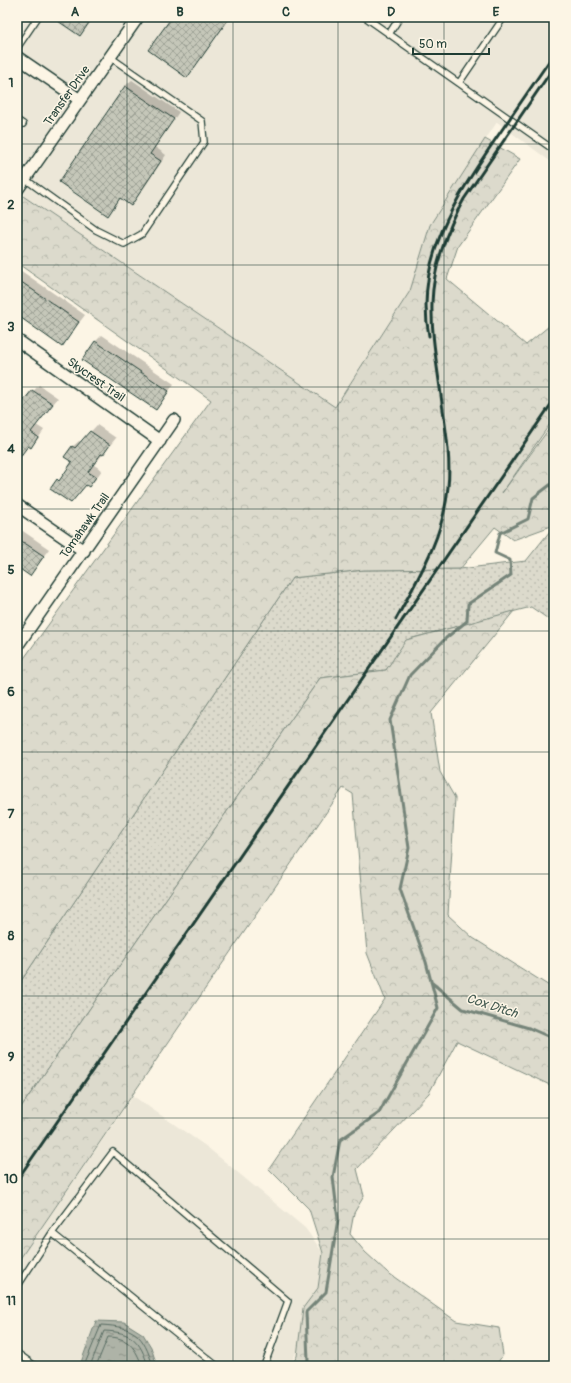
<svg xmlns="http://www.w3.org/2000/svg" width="571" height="1383" viewBox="0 0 571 1383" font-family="Pangolin,sans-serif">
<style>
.built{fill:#ece7d8}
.grass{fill:url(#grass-dots);stroke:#7e8c80}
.forest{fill:url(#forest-crowns);stroke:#7e8c80}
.water{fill:url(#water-ripples);stroke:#758479}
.shadow{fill:#0003}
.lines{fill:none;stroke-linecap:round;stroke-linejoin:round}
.shore{stroke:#586c62;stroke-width:1}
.stream{stroke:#758479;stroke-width:3}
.building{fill:url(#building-cross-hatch);stroke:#1f3d34}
.service-casing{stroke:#1f3d34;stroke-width:8}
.minor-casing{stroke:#1f3d34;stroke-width:14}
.service{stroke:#fcf5e5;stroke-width:5.5}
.minor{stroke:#fcf5e5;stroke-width:11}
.rail{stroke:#1f3d34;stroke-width:3}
.grid{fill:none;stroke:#1f3d34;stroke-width:1;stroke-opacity:0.55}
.labels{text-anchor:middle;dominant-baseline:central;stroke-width:3;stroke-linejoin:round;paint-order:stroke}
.street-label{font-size:12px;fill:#1f3d34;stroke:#fcf5e5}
.water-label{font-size:13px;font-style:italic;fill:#435a51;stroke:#fcf5e5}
.neatline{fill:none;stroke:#1f3d34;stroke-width:1.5}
.grid-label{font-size:13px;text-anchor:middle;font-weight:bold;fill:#1f3d34}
</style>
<defs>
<pattern id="grass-dots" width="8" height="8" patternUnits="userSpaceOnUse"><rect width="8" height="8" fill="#dcdacc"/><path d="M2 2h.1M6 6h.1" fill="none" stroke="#bcbcb0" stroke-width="1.8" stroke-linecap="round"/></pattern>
<pattern id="forest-crowns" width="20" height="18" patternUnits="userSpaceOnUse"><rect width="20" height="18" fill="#dcdacc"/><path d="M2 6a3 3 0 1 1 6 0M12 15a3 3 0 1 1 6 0" fill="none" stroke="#bcbcb0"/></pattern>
<pattern id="water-ripples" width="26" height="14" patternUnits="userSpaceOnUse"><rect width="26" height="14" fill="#aeb3a7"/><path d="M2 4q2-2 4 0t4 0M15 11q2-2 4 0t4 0" fill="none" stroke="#8d9389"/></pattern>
<pattern id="building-cross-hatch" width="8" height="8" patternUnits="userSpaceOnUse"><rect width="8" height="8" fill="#c5c7b9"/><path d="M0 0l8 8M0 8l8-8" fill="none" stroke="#9fa397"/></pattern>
</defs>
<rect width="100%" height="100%" fill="#fcf5e5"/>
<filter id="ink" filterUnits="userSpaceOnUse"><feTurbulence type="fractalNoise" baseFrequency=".025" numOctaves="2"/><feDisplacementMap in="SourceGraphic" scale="8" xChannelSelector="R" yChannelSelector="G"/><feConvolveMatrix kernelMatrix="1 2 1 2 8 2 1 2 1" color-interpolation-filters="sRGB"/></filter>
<g filter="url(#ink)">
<path class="built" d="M17 17H554V164L497 122 430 225 410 291 335 407 17 192Z
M133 1096 207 1147 305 1228 323 1253 318 1287 303 1310 299 1346 290 1366H17V1263Z"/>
<path class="grass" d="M554 526V623L531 607 409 639 386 670 320 678 17 1113V987L292 578 364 570 460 569 526 561Z"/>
<path class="forest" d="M485 139 520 159 458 246 447 279 526 345 554 322V418L502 493 554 422V525L513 540 495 527 460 569 364 570 292 578 17 987V668L211 400 17 263V192L335 407 410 291 430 225Z
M514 611 431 713 440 772 455 798 448 915 473 938 554 989V1087L457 1041 429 1093 357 1169 364 1196 354 1213 350 1234 365 1252 387 1272 456 1321 499 1328 503 1355 495 1366H291L297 1356 303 1308 318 1288 323 1253 309 1209 269 1169 385 999 367 953 353 794 343 788 17 1263V1113L320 678 386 670 406 640Z"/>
<path class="water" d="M96 1321 124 1322 143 1334 151 1347 157 1366 80 1365Z"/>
<path class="shadow" d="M59 17H94L80 35Z
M173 17H231L187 76Z
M132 80 179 112 155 147 166 155 137 198 130 204 121 198 107 214 125 86Z
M17 268 85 315 62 345 17 314Z
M102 335 174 384 156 409 96 341Z
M39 385 58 398 36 425 44 430 37 440 31 447 28 445 17 458V405L25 398 26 399Z
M97 425 116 438 94 465 102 470 95 480 89 486 87 484 52 489 74 462 72 447 79 441 81 442Z
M17 527 49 549 30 574 17 565Z"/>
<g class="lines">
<path class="shore" d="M84 1366 101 1325C135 1327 143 1334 153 1366
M90 1366 104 1331C132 1332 140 1340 148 1366
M96 1366 108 1337C128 1337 136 1348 142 1366"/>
<path class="stream" d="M431 982 463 1009 529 1028 554 1039
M302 1366 308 1361 306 1312 326 1292 338 1219 333 1177 340 1140 379 1113 438 1008 426 962 400 889 409 848 390 720 410 675 446 638 467 621 468 604 511 575 510 560 495 553 500 533 528 519 533 498 554 482"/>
</g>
<path class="building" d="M52 17H93L80 36Z
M172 17H230L187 78 148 50Z
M125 86 174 119 150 154 161 161 131 206 120 198 108 216 59 182Z
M17 279 79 322 62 347 17 315Z
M95 341 169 391 156 410 82 360Z
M32 390 53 404 31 432 38 437 31 448 28 446 17 461V409Z
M90 431 110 445 103 455 101 454 88 472 96 477 89 487 86 485 71 503 50 489 57 479 59 481 72 462 64 457 72 446 75 448Z
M17 538 44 556 30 576 17 567Z"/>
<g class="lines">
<g class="service-casing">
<path id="service" d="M365 17 554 150
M389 34 400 17
M17 48 38 17
M459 83 504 17
M17 120 23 124
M25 179 96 230 124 244 142 234 204 142 202 121 110 57
M52 1233 113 1152 288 1301 264 1366
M17 1287 52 1233 217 1366
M17 1353 35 1366"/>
</g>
<g class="minor-casing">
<path id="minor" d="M17 57 80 100
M17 190 138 17
M17 340 160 441
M17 505 84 551
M17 646 174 420"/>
</g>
<use href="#service" class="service"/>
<use href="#minor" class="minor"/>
<path class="rail" d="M429 336C414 260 457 196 497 137 516 109 535 82 554 54
M396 619C419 577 444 536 448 487 451 459 446 431 442 403 438 370 431 336 432 303 433 268 447 229 464 199L554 67
M17 1180 554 400"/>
</g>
</g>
<path class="grid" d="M127 17V1366M233 17V1366M338 17V1366M444 17V1366M17 144H554M17 265H554M17 387H554M17 509H554M17 631H554M17 752H554M17 874H554M17 996H554M17 1118H554M17 1239H554"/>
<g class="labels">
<g class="street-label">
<text transform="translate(67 96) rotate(-55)">Transfer Drive</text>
<text transform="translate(96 380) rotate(35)">Skycrest Trail</text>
<text transform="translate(85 526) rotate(-55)">Tomahawk Trail</text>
</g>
<g class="water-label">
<text transform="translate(492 1006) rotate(18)">Cox Ditch</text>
</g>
</g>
<rect width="571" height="1383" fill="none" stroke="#fcf5e5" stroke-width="44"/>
<path d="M413 48v6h76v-6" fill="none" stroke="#1f3d34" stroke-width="2"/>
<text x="419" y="48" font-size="12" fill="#1f3d34" stroke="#fcf5e5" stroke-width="3" paint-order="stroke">50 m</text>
<rect x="22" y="22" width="527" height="1339" class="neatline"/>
<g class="grid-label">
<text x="75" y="16">A</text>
<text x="180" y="16">B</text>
<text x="286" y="16">C</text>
<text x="391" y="16">D</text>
<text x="496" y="16">E</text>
<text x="11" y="87">1</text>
<text x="11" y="209">2</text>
<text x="11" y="331">3</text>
<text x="11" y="453">4</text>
<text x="11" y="574">5</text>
<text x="11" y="696">6</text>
<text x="11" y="818">7</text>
<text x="11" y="940">8</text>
<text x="11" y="1061">9</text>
<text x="11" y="1183">10</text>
<text x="11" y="1305">11</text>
</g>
</svg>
